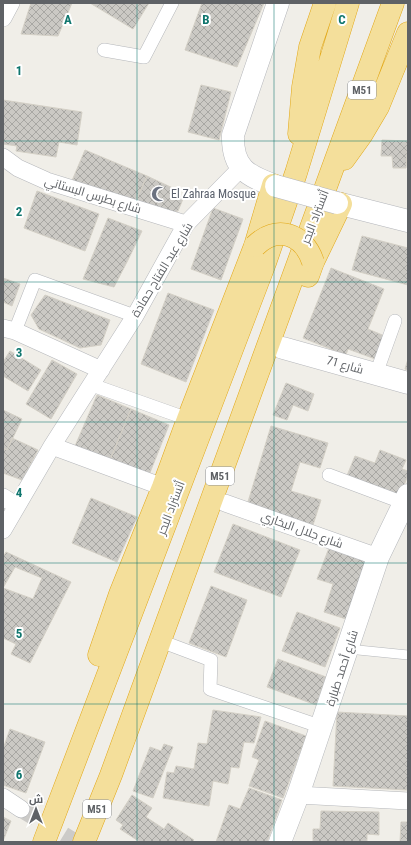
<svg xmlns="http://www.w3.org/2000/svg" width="411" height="845" viewBox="0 0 411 845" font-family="'Roboto Condensed',Cairo,sans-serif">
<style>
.building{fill:url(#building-cross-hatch);stroke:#d4d0c6;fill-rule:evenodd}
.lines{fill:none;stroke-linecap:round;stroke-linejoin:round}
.minor-tunnel{stroke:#cccbc8;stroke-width:17;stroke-dasharray:17 8;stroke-linecap:butt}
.service-casing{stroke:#b5b7bb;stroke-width:10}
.pedestrian-casing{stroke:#b5b7bb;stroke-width:14}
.minor-casing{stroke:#b5b7bb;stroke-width:18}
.tertiary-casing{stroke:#b5b7bb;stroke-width:23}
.secondary-casing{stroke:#b4b6bb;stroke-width:23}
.motorway-casing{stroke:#e2a715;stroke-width:23}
.service{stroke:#fff;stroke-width:9}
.pedestrian{stroke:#fff;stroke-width:13}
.minor{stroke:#fff;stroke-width:17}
.tertiary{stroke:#fff;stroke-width:22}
.secondary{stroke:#fff;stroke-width:22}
.motorway{stroke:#f4df9b;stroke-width:22}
.secondary-bridge-casing{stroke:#b4b6bb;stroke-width:23;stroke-linecap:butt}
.motorway-bridge-casing{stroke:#e2a715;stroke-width:23;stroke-linecap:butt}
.secondary-bridge{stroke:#fff;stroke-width:22}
.motorway-bridge{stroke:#f4df9b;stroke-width:22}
.grid{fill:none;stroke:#0f766e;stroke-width:1;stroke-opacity:0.55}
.labels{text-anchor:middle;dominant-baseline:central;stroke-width:4;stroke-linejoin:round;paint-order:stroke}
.shield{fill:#fff;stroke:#8f9194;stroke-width:1}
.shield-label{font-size:11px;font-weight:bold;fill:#5f6266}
.worship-label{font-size:12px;fill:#5b616d;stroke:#fff;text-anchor:start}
.street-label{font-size:12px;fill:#5f6266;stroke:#fff}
.grid-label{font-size:13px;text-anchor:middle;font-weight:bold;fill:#0f766e;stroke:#fff;stroke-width:4;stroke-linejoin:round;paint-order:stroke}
</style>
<defs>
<pattern id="building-cross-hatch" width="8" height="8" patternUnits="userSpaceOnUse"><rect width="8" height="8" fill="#cbc9c4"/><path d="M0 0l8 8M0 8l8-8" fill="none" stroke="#a8a7a3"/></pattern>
</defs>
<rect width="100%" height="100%" fill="#f0eee8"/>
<path class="building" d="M31 3H72L58 36 21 34Z
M90 3H149L133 29Z
M202 3H264L237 67 185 50Z
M201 85 231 92 219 140 188 132Z
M3 100 82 112 77 145 59 142 56 157 16 151 17 146 3 144Z
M382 140 408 141 406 168H393L392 156H381Z
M85 150 147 176 135 203 71 183Z
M147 176 177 190 183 199 178 211 169 214 135 203Z
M37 191 99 214 85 251 24 228Z
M213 208 243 219 221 280 191 269Z
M108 218 142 231 128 260 114 287 83 279Z
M362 236 408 248V285L352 270Z
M331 268 384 289 368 329 387 337 378 360 348 349 346 355 303 338Z
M3 278 20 284 12 306 3 302Z
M168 293 214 310 186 382 141 364Z
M45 295 110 320 101 345 80 348 39 329 31 315Z
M10 351 41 370 28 391 3 376V362Z
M408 359V370L405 369Z
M52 360 77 374 51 419 26 404Z
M286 383 314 394 308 411 293 405 287 420 273 415Z
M97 395 131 409 110 460 75 446Z
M131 409 169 425 149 475 110 460Z
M3 410 22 419 7 450 3 448Z
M271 426 328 443 320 468 300 462 291 491 321 500 313 525 247 505Z
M12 438 38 450 22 480 3 473V448L7 450Z
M380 450 406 460 402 469 408 471V475L399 498 346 478 355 456 375 463Z
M91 498 137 517 117 562 72 543Z
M233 524 300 550 281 597 214 572Z
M329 548 366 561 346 619 324 612 333 584 317 579Z
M6 552 71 582 30 663 11 654 16 644 3 638V557ZM15 567 42 578 33 599 3 588Z
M211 586 247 600 226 657 189 643Z
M297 612 340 628 325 667 282 651Z
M278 659 326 677 316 705 267 687Z
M213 710 261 717 254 743 244 742 239 768 231 767 228 784 213 781 209 806 163 798 167 772 174 773 176 766 194 769 198 743 207 744Z
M337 712 408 716V790L333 786Z
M265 721 306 736 283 798 249 786 259 760 252 757Z
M10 729 45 742 26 793 3 785V749Z
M164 744 173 747 153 798 133 791 150 747 161 751Z
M249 788 282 800 267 842H216L229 805 240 809Z
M132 795 152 808 146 817 164 829 168 823 194 840 192 842H140L120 829 123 825 116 820Z
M321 811 379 812V835L367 834V842H313V829H320Z
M3 817 11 821 3 841Z
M401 822H408V842H400Z"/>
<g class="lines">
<path class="minor-tunnel" d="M21 809 75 842"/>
<g class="service-casing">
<path id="service" d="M348 649 408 655"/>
</g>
<g class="pedestrian-casing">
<path id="pedestrian" d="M104 50 144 57 172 3
M15 331 35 280 135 316
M376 374 395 321
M92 385 188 419
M329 475 404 503
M171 645 211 660 210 689 322 727"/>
</g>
<g class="minor-casing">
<path id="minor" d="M3 18 11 3
M3 157 18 168 47 181 186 224
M3 328 15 331 101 370
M52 446 163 487
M3 497 17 506
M225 503 378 557
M3 530 52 446 135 316 186 224 241 168
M298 795 408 801
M3 797 21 809"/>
</g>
<g class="tertiary-casing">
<path id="tertiary" d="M283 348 408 383
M280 842 298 795 378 557 408 495"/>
</g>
<g class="secondary-casing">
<path id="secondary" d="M276 186C247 176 232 168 233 135L278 3
M337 203 408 221"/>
</g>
<g class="motorway-casing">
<path id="motorway" d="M299 134 303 87 310 47 325 3
M344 159 362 134 378 107 408 33
M308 276 313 262 341 204
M99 655 120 594 163 487 188 419 255 246 273 185
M44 842 265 263 296 173 348 3
M84 842 111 775 393 3"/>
</g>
<use href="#service" class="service"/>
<use href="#pedestrian" class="pedestrian"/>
<use href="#minor" class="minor"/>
<use href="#tertiary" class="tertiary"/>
<use href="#secondary" class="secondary"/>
<use href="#motorway" class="motorway"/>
<g class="secondary-bridge-casing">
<path id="secondary-bridge" d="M276 186 337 203"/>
</g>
<g class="motorway-bridge-casing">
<path id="motorway-bridge" d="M255 246C277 224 304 234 313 262"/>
</g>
<use href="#secondary-bridge" class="secondary-bridge"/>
<use href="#motorway-bridge" class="motorway-bridge"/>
</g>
<path class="grid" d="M137 3V842M274 3V842M3 141H408M3 282H408M3 422H408M3 563H408M3 704H408"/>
<defs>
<g id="mosque-bare" transform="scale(1.2)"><path d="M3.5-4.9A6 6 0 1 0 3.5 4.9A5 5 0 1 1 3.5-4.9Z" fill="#6b7280" stroke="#fff" stroke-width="2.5" paint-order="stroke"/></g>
</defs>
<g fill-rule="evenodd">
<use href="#mosque-bare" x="159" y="194"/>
</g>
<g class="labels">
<g class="shield">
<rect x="348" y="81" width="28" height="18" rx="3"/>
<rect x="206" y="467" width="28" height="18" rx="3"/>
<rect x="83" y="800" width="28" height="18" rx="3"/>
</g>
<g class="shield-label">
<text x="362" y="90">M51</text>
<text x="220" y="476">M51</text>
<text x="97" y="809">M51</text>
</g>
<g class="worship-label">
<text x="171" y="194">El Zahraa Mosque</text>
</g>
<g class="street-label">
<text transform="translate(93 195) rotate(17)">شارع بطرس البستاني</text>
<text transform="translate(315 217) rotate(-69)">أتستراد البحر</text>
<text transform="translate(162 270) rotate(-59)">شارع عبد الفتاح حمادة</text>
<text transform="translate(345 365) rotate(16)">شارع 71</text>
<text transform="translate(171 508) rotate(-69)">أتستراد البحر</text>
<text transform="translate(302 530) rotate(20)">شارع جلال البخاري</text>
<text transform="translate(342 668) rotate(-72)">شارع أحمد طبارة</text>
</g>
</g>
<g class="grid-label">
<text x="68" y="24">A</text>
<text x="206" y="24">B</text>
<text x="342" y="24">C</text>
<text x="19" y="75">1</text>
<text x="19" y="216">2</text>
<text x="19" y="357">3</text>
<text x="19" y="497">4</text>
<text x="19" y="638">5</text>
<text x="19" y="779">6</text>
</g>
<rect width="411" height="845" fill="none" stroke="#5f6266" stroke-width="8"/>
<g transform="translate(36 809)" stroke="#ffffff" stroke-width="3" paint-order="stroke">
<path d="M0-3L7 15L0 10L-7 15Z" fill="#5f6266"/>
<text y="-6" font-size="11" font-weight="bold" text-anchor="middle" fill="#5f6266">ش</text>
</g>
</svg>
